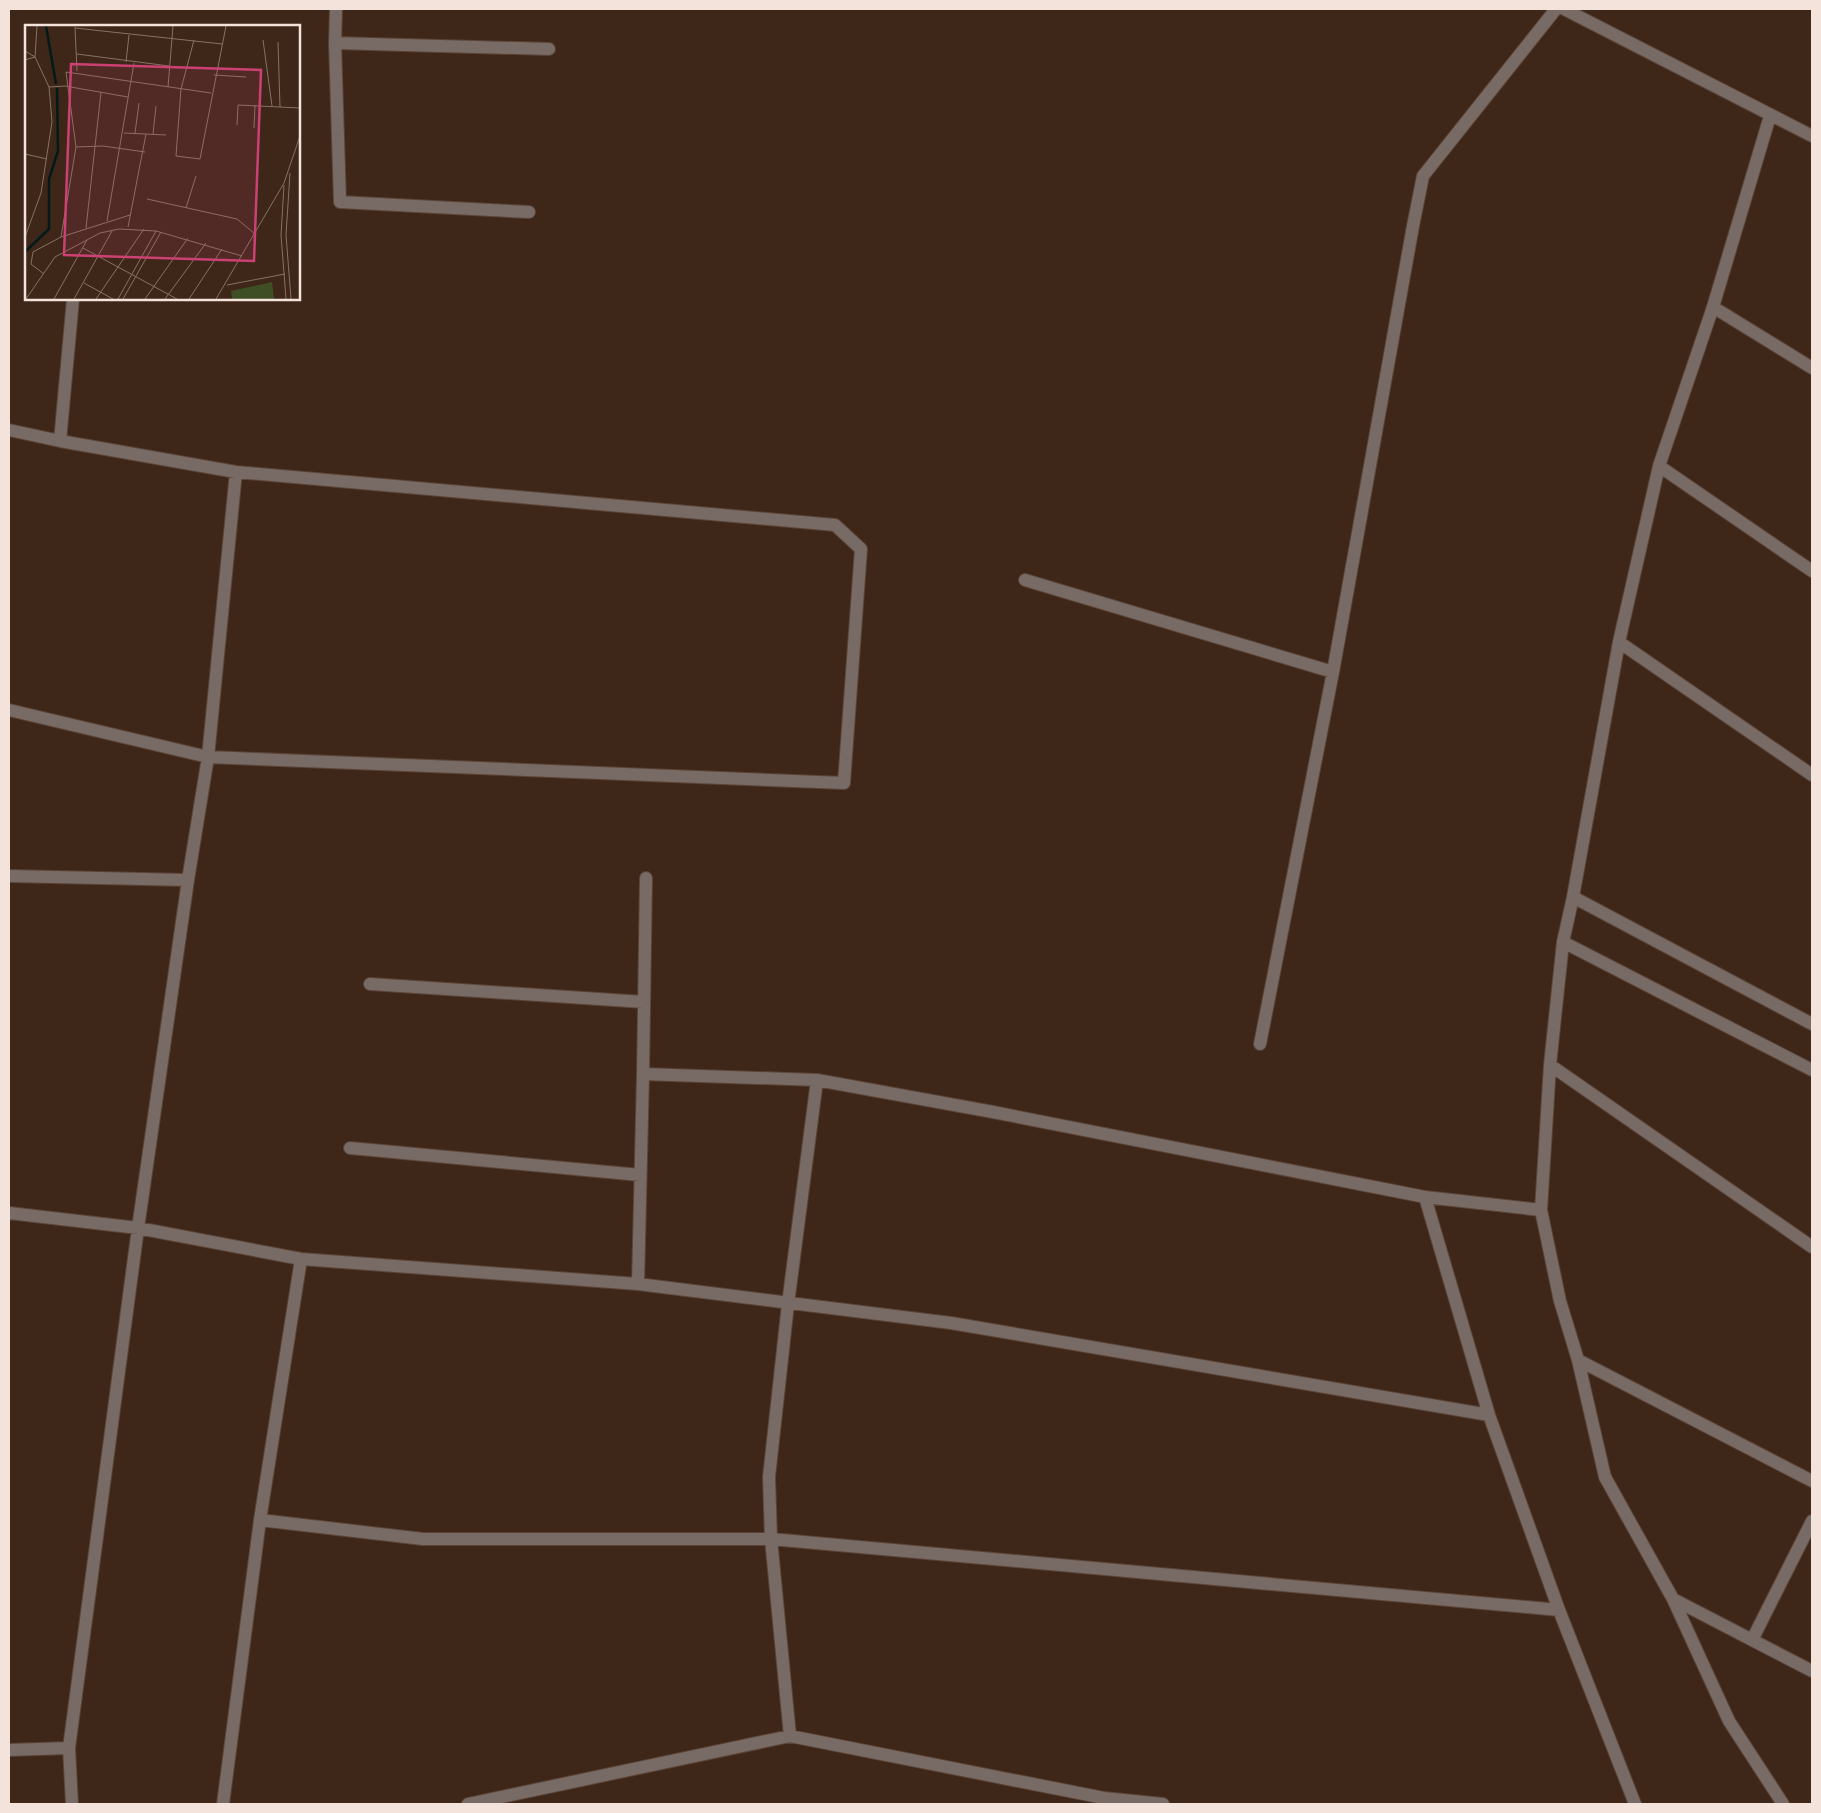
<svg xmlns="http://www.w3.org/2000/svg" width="1821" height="1813" viewBox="0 0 1821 1813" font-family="Raleway,sans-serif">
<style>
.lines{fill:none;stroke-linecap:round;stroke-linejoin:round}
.minor-casing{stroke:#5b4437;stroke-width:14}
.minor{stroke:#786b65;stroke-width:12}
.inset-river{fill:none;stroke:#04191a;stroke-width:2.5}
.inset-road{fill:none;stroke:#877266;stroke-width:1}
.view{fill:#cc4174;fill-opacity:0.15;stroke:#cc4174;stroke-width:2.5}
.inset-edge{fill:none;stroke:#f4e3da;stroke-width:2.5}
</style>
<rect width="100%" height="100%" fill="#3e2618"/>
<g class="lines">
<g class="minor-casing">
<path id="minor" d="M336 9 335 43 340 202 529 212
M1564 9 1812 136
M335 43 549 49
M1770 116 1713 307 1659 466 1619 642 1573 897 1563 942 1550 1065 1541 1210 1560 1301 1578 1360 1605 1477 1673 1599 1729 1721 1783 1804
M1713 307 1812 368
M9 430 60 441 236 472 835 525 861 549 844 783 208 757 9 710
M60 441 73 299
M1659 466 1812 571
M1025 580 1333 672
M1619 642 1812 775
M9 876 188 880
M1573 897 1812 1024
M1563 942 1812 1070
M370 984 644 1002
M1260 1044 1333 672 1413 226 1423 176 1556 9
M1550 1065 1812 1247
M643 1074 817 1080 993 1112 1425 1197 1541 1210
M350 1148 640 1175
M1425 1197 1489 1415 1559 1610 1635 1804
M9 1213 138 1228 301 1259 638 1284 951 1323 1489 1415
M638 1284 643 1074 646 878
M1578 1360 1812 1481
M260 1520 423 1539H771L1559 1610
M1673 1599 1812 1671
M1752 1640 1812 1521
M790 1736 771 1539 769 1477 788 1304 817 1080
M9 1750 69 1748
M72 1804 69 1748 138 1228 188 880 208 757 236 472
M223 1804 260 1520 301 1259
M468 1804 790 1736 1104 1798 1163 1804"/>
</g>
<use href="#minor" class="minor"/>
</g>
<g transform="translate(25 25)">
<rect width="275" height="275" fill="#3e2618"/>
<path d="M247 257 249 274H207L206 266Z" fill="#3e4f25"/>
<path class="inset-river" d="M21 1 31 59M0 227 24 204V154L33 126 32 63"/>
<path class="inset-road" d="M50 2 52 46M50 3 197 19M169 15 156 64 151 131 175 134 201 1M238 15 247 81M253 17 255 82M0 26 10 32 24 62 27 97 16 168 0 212M52 29 144 41M0 35 10 32 12 1M101 37 104 10M189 50 221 52M24 62 40 61 103 72M143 62 148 1M212 100 213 80 275 83M229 103 230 80M99 108 141 110M110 108 114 78M128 109 131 81M51 122 78 121 120 127M0 129 22 134M265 148 261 210 266 274M259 160 256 210 261 274M122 174 212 194 230 209M161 183 171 151M82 196 109 38M103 202 121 109M61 203 76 67M36 212 51 122 41 47 186 68M58 223 152 274M19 249 6 239 8 227 36 212 105 190M59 258 88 274M202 260 260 249M1 274 30 232 75 208 94 204 131 206 217 231M29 274 62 215M49 274 87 206M71 274 119 204M93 274 131 206M98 274 136 207M120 274 163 213M140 274 181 218M164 274 197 224M191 274 259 158 275 111"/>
<path class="view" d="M46 39 236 45 229 236 39 230Z"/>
<rect width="275" height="275" class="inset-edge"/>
</g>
<rect width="1821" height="1813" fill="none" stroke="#f4e3da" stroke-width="20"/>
</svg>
